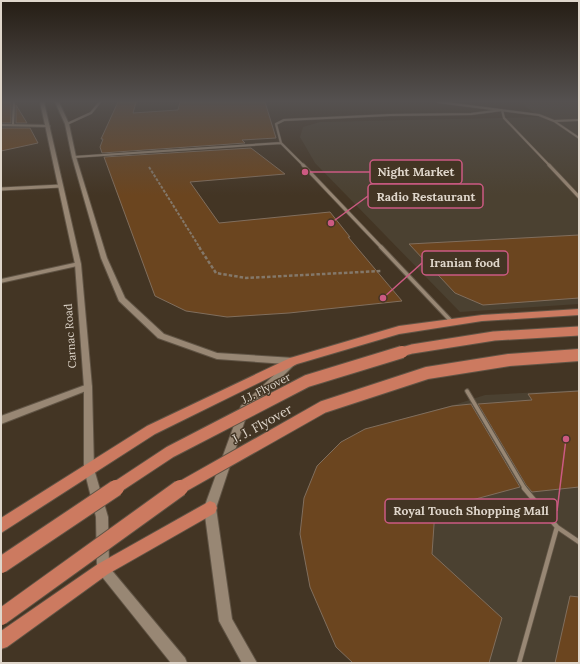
<svg xmlns="http://www.w3.org/2000/svg" width="580" height="664" viewBox="0 0 580 664" font-family="Lora,serif">
<style>
.commercial{fill:#4b4131}
.building{fill:#6b451f;stroke:#806e5d}
.lines{fill:none;stroke-linecap:round;stroke-linejoin:round}
.service-far1-casing{stroke:#605445;stroke-width:5.5}
.service-casing{stroke:#605445;stroke-width:6}
.minor-far2-casing{stroke:#605445;stroke-width:3}
.minor-far1-casing{stroke:#605445;stroke-width:4.5}
.minor-casing{stroke:#605445;stroke-width:5.5}
.tertiary-casing{stroke:#605445;stroke-width:2}
.secondary-casing{stroke:#605445;stroke-width:2}
.primary-casing{stroke:#605445;stroke-width:2}
.path-far1{stroke:#84786a;stroke-width:2;stroke-dasharray:3 1.5;stroke-linecap:butt}
.path{stroke:#84786a;stroke-width:2.5;stroke-dasharray:3.5 2;stroke-linecap:butt}
.service-far1{stroke:#988774;stroke-width:3.5}
.service{stroke:#988774;stroke-width:4.5}
.minor-far2{stroke:#988774;stroke-width:2}
.minor-far1{stroke:#988774;stroke-width:3}
.minor{stroke:#988774;stroke-width:3.5}
.tertiary{fill:#988774;fill-rule:evenodd}
.secondary{fill:#988774;fill-rule:evenodd}
.primary{fill:#cc7a60;fill-rule:evenodd}
.primary-bridge-far2-casing{stroke:#605445;stroke-width:11;stroke-linecap:butt}
.primary-bridge-far1-casing{stroke:#605445;stroke-width:14;stroke-linecap:butt}
.primary-bridge-casing{stroke:#605445;stroke-width:18;stroke-linecap:butt}
.primary-bridge-far2{stroke:#cc7a60;stroke-width:9}
.primary-bridge-far1{stroke:#cc7a60;stroke-width:12}
.primary-bridge{stroke:#cc7a60;stroke-width:16}
.labels{text-anchor:middle;dominant-baseline:central;stroke-width:3;stroke-linejoin:round;paint-order:stroke}
.street-label{font-size:11px;fill:#dfd6cb;stroke:#433524}
.near-street-label{font-size:13px;fill:#dfd6cb;stroke:#433524}
.leader{fill:none;stroke:#cc5a82;stroke-width:1.5}
.callout-dot{fill:#cc5a82;stroke:#433524;stroke-width:1.5}
.callout{fill:#433524;stroke:#cc5a82;stroke-width:1.5}
.callout-label{font-size:12px;text-anchor:middle;font-weight:bold;fill:#dfd6cb}
</style>
<rect width="100%" height="100%" fill="#433524"/>
<path class="commercial" d="M519 102H568L579 104V304L460 312 315 163 300 137 303 127 320 122 540 117Z
M579 390V663H353L336 647 310 587 300 534 304 498 317 466 341 442 365 429 457 404 485 395Z"/>
<path class="building" d="M1 102H11V123H1Z
M118 102H136L133 113 178 110 180 102H265L276 138 242 140 245 143 102 153 100 147 103 139H101Z
M16 105 27 123H16Z
M1 128H30L38 143 1 151Z
M251 148 285 174 190 182 219 223 330 212 350 237H348L402 301 289 313 227 317 186 311 155 296 104 157Z
M579 235V298L483 305 455 293 409 244Z
M579 391V487L532 492 526 485 478 404 532 400 528 394Z
M471 404 520 487 435 510 432 554 502 618 489 663H353L336 647 310 587 300 534 304 498 317 466 341 442 365 429 452 406Z
M570 596 579 597V663H555Z"/>
<g class="lines">
<g class="service-far1-casing">
<path id="service-far1" d="M467 391 525 489"/>
</g>
<g class="service-casing">
<path id="service" d="M524 488 557 527
M519 663 557 527 579 542"/>
</g>
<g class="minor-far2-casing">
<path id="minor-far2" d="M438 102 539 115 554 121 579 138
M502 110 504 118 550 166
M554 121 579 120
M13 124 14 102
M67 124 91 113 100 102
M74 157 281 143
M304 166 281 143 276 124 284 120 390 115 471 114 502 110"/>
</g>
<g class="minor-far1-casing">
<path id="minor-far1" d="M303 165 382 248
M549 165 579 197
M1 189 61 186"/>
</g>
<g class="minor-casing">
<path id="minor" d="M381 247 452 322
M1 281 78 264"/>
</g>
<g class="tertiary-casing">
<path id="tertiary" d="M1 124 48 125 50 126 48 127 1 126Z
M88 384 91 385 92 387 91 389 1 424V416Z"/>
</g>
<g class="secondary-casing">
<path id="secondary" d="M40 102H44L81 264 92 387 94 469 108 517 109 567 185 658 187 663H171L99 573 97 569 96 517 84 469V387L75 264Z
M55 102H59L69 124 76 157 107 258 125 298 164 334 217 353 294 358 297 359 298 361 248 411 216 508 232 619 257 663H242L219 621 204 508 241 406 286 364 217 359 158 338 119 301 101 258 72 157 65 124Z"/>
</g>
<g class="primary-casing">
<path id="primary" d="M579 309V315L482 321 399 334 297 364 155 434 1 533V518L147 426 290 358 399 326 482 315Z
M210 501 215 503 217 508 215 513 108 574 7 647 1 649V631L98 564Z"/>
</g>
<path class="path-far1" d="M149 167 200 248"/>
<path class="path" d="M199 247 216 273 246 278 381 271"/>
<use href="#service-far1" class="service-far1"/>
<use href="#service" class="service"/>
<use href="#minor-far2" class="minor-far2"/>
<use href="#minor-far1" class="minor-far1"/>
<use href="#minor" class="minor"/>
<use href="#tertiary" class="tertiary"/>
<use href="#secondary" class="secondary"/>
<use href="#primary" class="primary"/>
<g class="primary-bridge-far2-casing">
<path id="primary-bridge-far2" d="M398 353 412 349 494 336 579 331"/>
</g>
<g class="primary-bridge-far1-casing">
<path id="primary-bridge-far1" d="M114 489 170 452 307 381 402 352
M178 489 323 407 427 373 509 360 579 355"/>
</g>
<g class="primary-bridge-casing">
<path id="primary-bridge" d="M1 565 116 488
M1 617 180 488"/>
</g>
<use href="#primary-bridge-far2" class="primary-bridge-far2"/>
<use href="#primary-bridge-far1" class="primary-bridge-far1"/>
<use href="#primary-bridge" class="primary-bridge"/>
</g>
<linearGradient id="sky" x2="0" y2="1"><stop stop-color="#251d14"/><stop offset="0.52" stop-color="#555150"/><stop offset="1" stop-color="#555150" stop-opacity="0"/></linearGradient>
<rect width="580" height="195" fill="url(#sky)"/>
<g class="labels">
<g class="street-label">
<text transform="translate(70 336) rotate(-94)">Carnac Road</text>
<text transform="translate(266 388) rotate(-27)">J.J. Flyover</text>
</g>
<g class="near-street-label">
<text transform="translate(262 424) rotate(-29)">J. J. Flyover</text>
</g>
</g>
<path class="leader" d="M305 172L370 172M331 223L368 196M383 298L422 263M566 439L557 511"/>
<g class="callout-dot">
<circle cx="305" cy="172" r="4"/>
<circle cx="331" cy="223" r="4"/>
<circle cx="383" cy="298" r="4"/>
<circle cx="566" cy="439" r="4"/>
</g>
<g class="callout">
<rect x="370" y="160" width="92" height="24" rx="4"/>
<rect x="368" y="184" width="115" height="24" rx="4"/>
<rect x="422" y="251" width="86" height="24" rx="4"/>
<rect x="385" y="499" width="172" height="24" rx="4"/>
</g>
<g class="callout-label">
<text x="416" y="176">Night Market</text>
<text x="426" y="201">Radio Restaurant</text>
<text x="465" y="267">Iranian food</text>
<text x="471" y="515">Royal Touch Shopping Mall</text>
</g>
<rect width="580" height="664" fill="none" stroke="#dfd6cb" stroke-width="4"/>
</svg>
